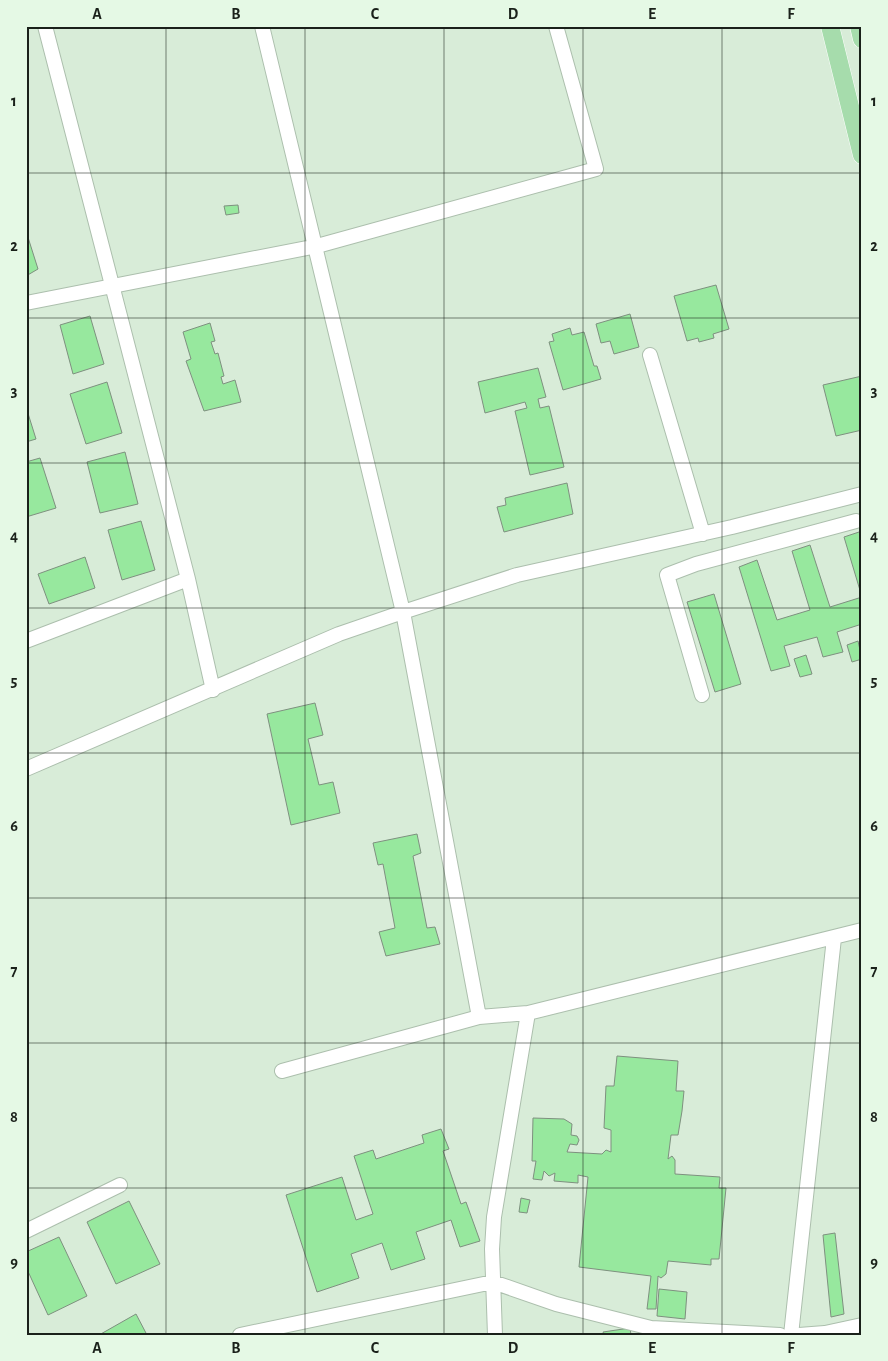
<svg xmlns="http://www.w3.org/2000/svg" width="888" height="1361" viewBox="0 0 888 1361" font-family="'Alegreya Sans',sans-serif">
<style>
.building{fill:#97e89e;stroke:#7e907f}
.lines{fill:none;stroke-linecap:round;stroke-linejoin:round}
.minor-casing{stroke:#acbfad;stroke-width:16}
.major-casing{stroke:#fff;stroke-width:19}
.minor{stroke:#fff;stroke-width:14}
.major{stroke:#a6dcac;stroke-width:18}
.grid{fill:none;stroke:#1a211a;stroke-width:1;stroke-opacity:0.55}
.neatline{fill:none;stroke:#1a211a;stroke-width:2}
.grid-label{font-size:16px;text-anchor:middle;font-weight:bold;fill:#1a211a}
</style>
<rect width="100%" height="100%" fill="#d8ecd8"/>
<path class="building" d="M238 205 239 213 226 215 224 206Z
M26 231 38 269 26 276Z
M716 285 729 329 713 334 714 338 699 342 698 338 687 341 674 296Z
M630 314 639 347 614 354 610 341 601 343 596 324Z
M90 316 104 364 73 374 60 325Z
M210 323 215 341 211 342 215 354 218 353 224 376 221 377 223 384 235 380 241 402 204 411 186 361 191 359 183 332Z
M570 328 572 335 584 332 594 366H597L601 379 563 390 549 342 554 341 552 334Z
M538 368 546 397 538 399 540 408 549 406 564 467 530 475 515 411 527 408 525 402 485 413 478 382Z
M862 376V430L836 436 823 385Z
M107 382 122 433 86 444 70 394Z
M26 407 36 439 26 442Z
M125 452 138 504 100 513 87 462Z
M40 458 56 508 26 517V462Z
M567 483 573 514 504 532 497 507 506 505 505 498Z
M141 521 155 570 122 580 108 530Z
M862 531V597L844 537Z
M810 545 830 607 862 597V624L837 632 843 652 823 657 817 637 784 646 790 666 771 671 739 567 757 560 777 620 810 610 792 551Z
M85 557 95 588 49 604 38 574Z
M714 594 741 684 715 692 687 602Z
M858 641 862 659 852 662 847 645Z
M806 655 812 674 800 677 794 659Z
M315 703 323 735 308 739 319 785 333 782 340 813 291 825 267 714Z
M417 834 421 853 413 856 427 928 435 927 440 944 386 956 379 932 395 928 383 864 378 865 373 843Z
M617 1056 678 1061 676 1091H684L682 1111 678 1135H671L668 1159 672 1156 675 1160V1174L720 1177 719 1188H726L719 1259H711V1265L668 1261 666 1274 661 1278 658 1276 656 1309H647L651 1276 579 1267 588 1177 578 1175V1183L554 1181 555 1173 549 1176 544 1171 542 1180 533 1179 536 1161H532L533 1118 564 1119 572 1124 571 1135 577 1136 579 1140 577 1145 570 1144 567 1152 602 1154 606 1150 611 1152V1130L604 1128 606 1086H614Z
M441 1129 449 1149 443 1151 461 1204 466 1202 480 1241 460 1247 451 1220 416 1232 425 1259 391 1270 382 1243 351 1254 359 1278 317 1292 286 1195 342 1177 356 1220 373 1214 354 1156 373 1150 376 1159 424 1143 422 1135Z
M521 1198 530 1200 527 1213 519 1212Z
M129 1201 160 1264 116 1284 87 1222Z
M835 1233 844 1314 831 1317 823 1235Z
M59 1237 87 1296 48 1315 26 1267V1252Z
M659 1289 687 1292 685 1319 657 1316Z
M136 1314 147 1335H99Z
M630 1328 631 1335H604L603 1332Z"/>
<g class="lines">
<g class="minor-casing">
<path id="minor" d="M45 26 188 579 213 690
M262 26 403 612 479 1017
M26 303 317 246 596 169 556 26
M650 355 703 534
M26 641 188 579
M702 695 667 575 696 564 856 521
M26 769 339 634 403 612 517 575 732 527 862 494
M282 1071 479 1017 528 1013 862 930
M26 1231 120 1185
M240 1335 493 1282 556 1304 651 1328 780 1335
M495 1335 492 1249 494 1217 528 1013
M791 1335 834 938
M799 1335 825 1333 862 1325"/>
</g>
<g class="major-casing">
<path id="major" d="M830 26 862 155
M859 26 862 39"/>
</g>
<use href="#minor" class="minor"/>
<use href="#major" class="major"/>
</g>
<path class="grid" d="M166 26V1335M305 26V1335M444 26V1335M583 26V1335M722 26V1335M26 173H862M26 318H862M26 463H862M26 608H862M26 753H862M26 898H862M26 1043H862M26 1188H862"/>
<rect width="888" height="1361" fill="none" stroke="#e5f9e5" stroke-width="55"/>
<rect x="28" y="28" width="832" height="1306" class="neatline"/>
<g class="grid-label">
<text x="97" y="19">A</text>
<text x="236" y="19">B</text>
<text x="375" y="19">C</text>
<text x="513" y="19">D</text>
<text x="652" y="19">E</text>
<text x="791" y="19">F</text>
<text x="14" y="106">1</text>
<text x="874" y="106">1</text>
<text x="14" y="251">2</text>
<text x="874" y="251">2</text>
<text x="14" y="396">3</text>
<text x="874" y="396">3</text>
<text x="14" y="541">4</text>
<text x="874" y="541">4</text>
<text x="14" y="686">5</text>
<text x="874" y="686">5</text>
<text x="14" y="831">6</text>
<text x="874" y="831">6</text>
<text x="14" y="976">7</text>
<text x="874" y="976">7</text>
<text x="14" y="1122">8</text>
<text x="874" y="1122">8</text>
<text x="14" y="1267">9</text>
<text x="874" y="1267">9</text>
<text x="97" y="1353">A</text>
<text x="236" y="1353">B</text>
<text x="375" y="1353">C</text>
<text x="513" y="1353">D</text>
<text x="652" y="1353">E</text>
<text x="791" y="1353">F</text>
</g>
</svg>
